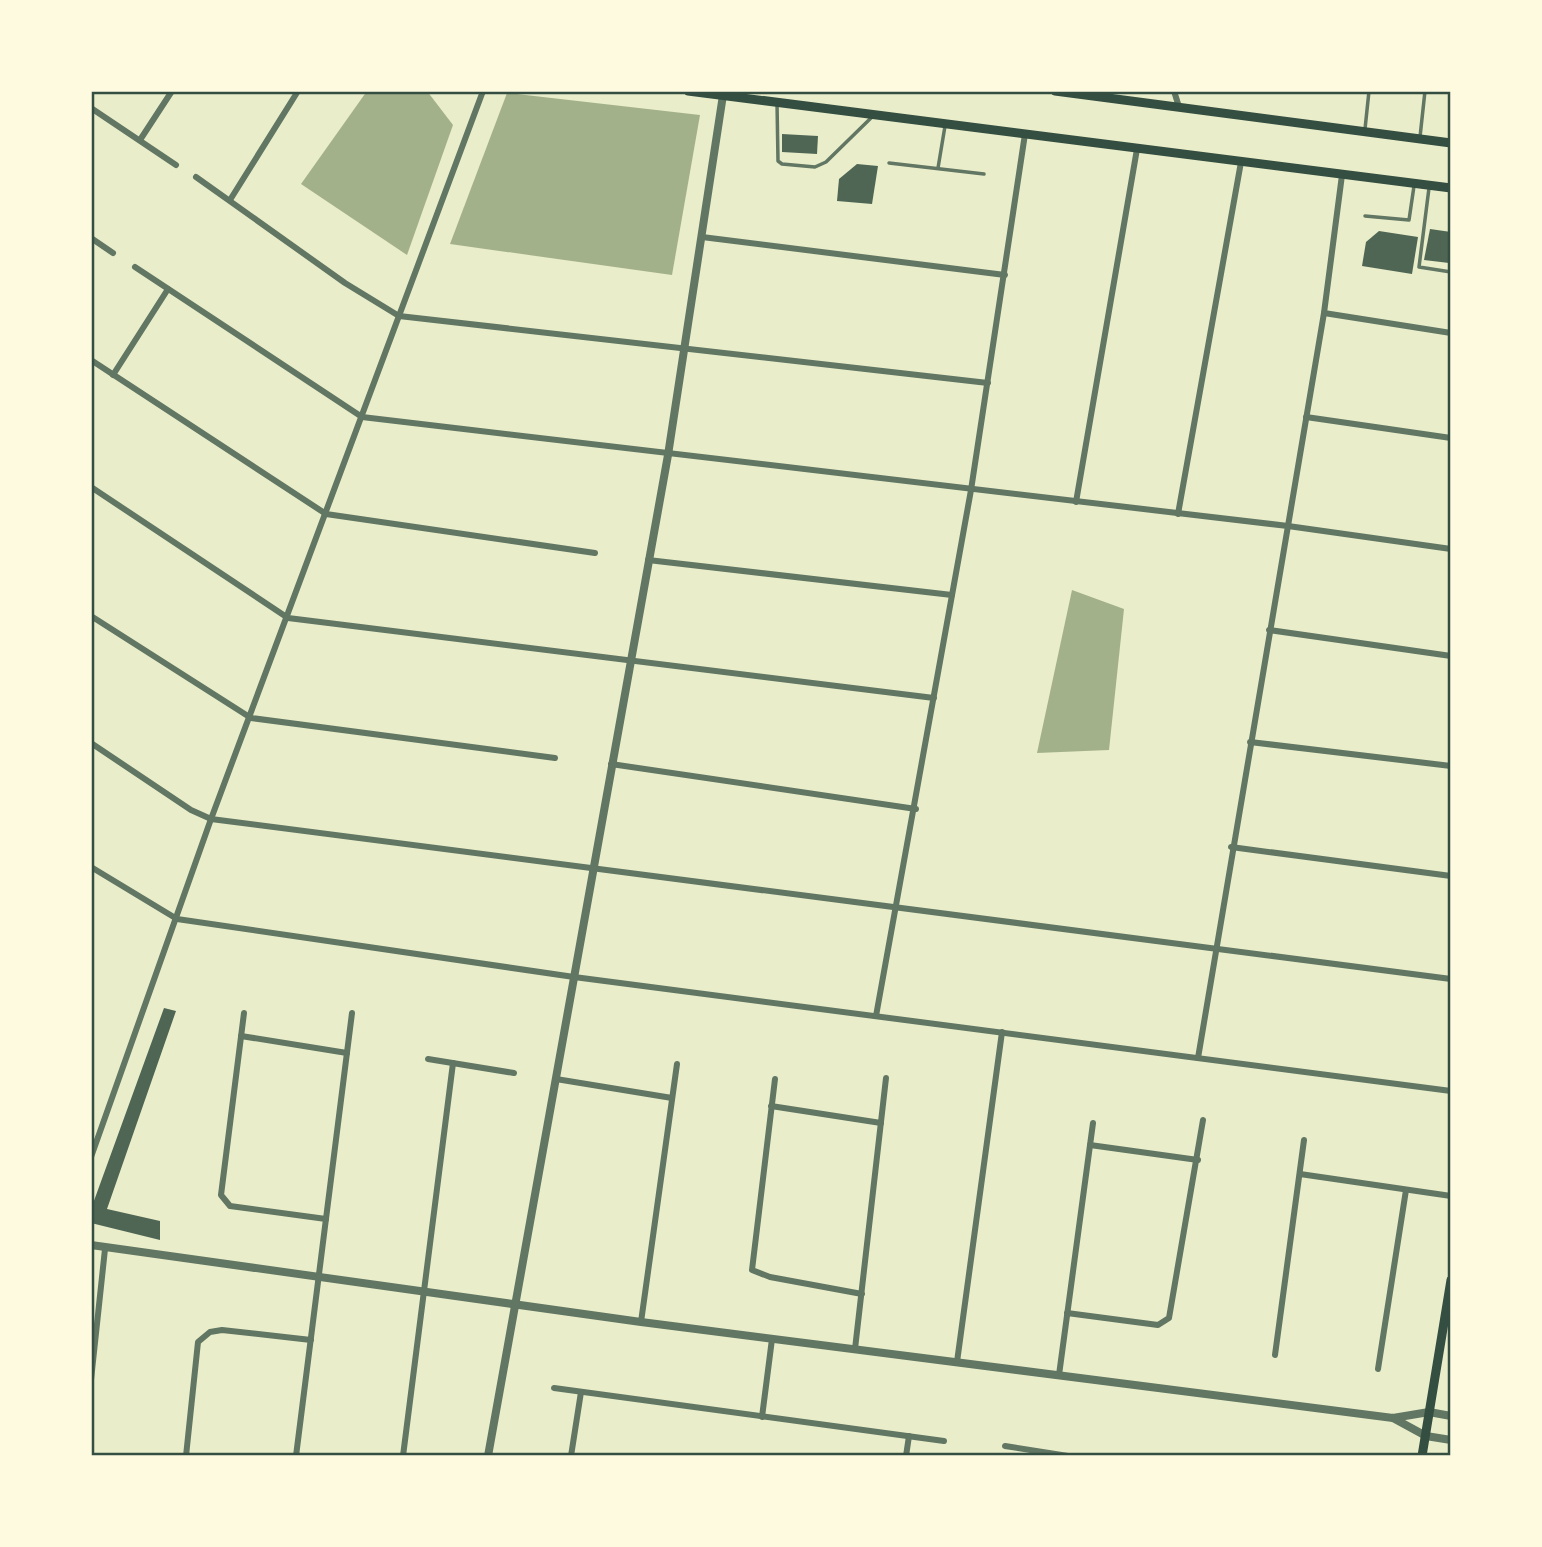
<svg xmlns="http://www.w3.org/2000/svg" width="1542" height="1547" font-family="'Zilla Slab',serif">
<rect width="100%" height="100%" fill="#e9edc9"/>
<g fill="#a3b18a">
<path d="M367 91H427L453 125 407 255 301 184Z"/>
<path d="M507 93 700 115 672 275 450 244Z"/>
<path d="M1072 590 1124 609 1109 750 1037 753Z"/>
</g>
<g fill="#4f6655">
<path d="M782 134 818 136 817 154 782 152Z"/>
<path d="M857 164 878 166 872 204 837 201 839 179Z"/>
<path d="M1430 229 1451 232 1449 263 1424 260Z"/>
<path d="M1379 231 1418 237 1412 274 1362 266 1366 242Z"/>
<path d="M164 1008 176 1011 107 1209 160 1221V1240L91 1223V1209Z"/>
</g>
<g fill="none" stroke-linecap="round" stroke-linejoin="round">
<g stroke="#617663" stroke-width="3.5">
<path d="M777 103 778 161 782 164 815 167 826 162 873 116"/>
<path d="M1365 129 1369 91"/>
<path d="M1420 137 1425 91"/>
<path d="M889 163 984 174"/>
<path d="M938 168 945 126"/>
<path d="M1429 188 1419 267 1451 272"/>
<path d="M1365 216 1409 220 1414 186"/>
</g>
<g stroke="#617663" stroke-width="6">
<path d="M1174 91 1179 107"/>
<path d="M91 108 176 165"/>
<path d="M140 140 172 91"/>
<path d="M196 177 345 283 399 316 988 383"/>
<path d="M230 200 298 91"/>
<path d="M702 237 1005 275"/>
<path d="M91 238 113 253"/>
<path d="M135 267 362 417 1288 526 1451 549"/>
<path d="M1324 313 1451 333"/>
<path d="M91 360 326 514 595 553"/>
<path d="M113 375 168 289"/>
<path d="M1306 417 1451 438"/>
<path d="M91 487 288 618 934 698"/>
<path d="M1076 502 1137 149"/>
<path d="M1178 514 1241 162"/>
<path d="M648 560 952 595"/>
<path d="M91 616 251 718 555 758"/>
<path d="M1269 630 1451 656"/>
<path d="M1250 742 1451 766"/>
<path d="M91 743 191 810 211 819 1451 979"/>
<path d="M611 764 916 809"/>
<path d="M1231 847 1451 876"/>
<path d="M91 867 177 919 574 977 1451 1091"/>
<path d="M244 1013 221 1195 230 1206 326 1219"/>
<path d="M876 1016 971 490 1025 134"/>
<path d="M241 1036 347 1053"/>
<path d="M1198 1058 1324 313 1342 175"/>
<path d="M428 1059 514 1073"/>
<path d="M556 1079 672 1098"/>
<path d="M775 1079 752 1270 770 1277 862 1294"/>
<path d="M771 1106 881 1123"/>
<path d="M1090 1145 1198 1160"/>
<path d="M91 1157 211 819 483 91"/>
<path d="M1300 1174 1451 1196"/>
<path d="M1067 1313 1158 1325 1169 1318 1203 1120"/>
<path d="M641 1322 677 1064"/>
<path d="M855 1349 886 1078"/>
<path d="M1275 1355 1304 1140"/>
<path d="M957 1362 1002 1032"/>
<path d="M1378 1369 1406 1190"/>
<path d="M1059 1375 1093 1123"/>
<path d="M91 1380 105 1249"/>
<path d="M554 1388 944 1441"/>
<path d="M762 1417 772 1339"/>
<path d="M1005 1446 1068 1456"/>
<path d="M186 1456 198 1342 210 1332 222 1330 311 1340"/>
<path d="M296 1456 352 1013"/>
<path d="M403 1456 453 1063"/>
<path d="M571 1456 581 1392"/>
<path d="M906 1456 909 1436"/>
</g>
<g stroke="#617663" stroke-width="8">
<path d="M91 1245 641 1322 1393 1418 1429 1412 1451 1416"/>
<path d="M1393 1418 1426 1436 1451 1440"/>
<path d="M488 1456 668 455 723 95"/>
</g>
<g stroke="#344e41" stroke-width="9">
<path d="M688 91 1451 188"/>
<path d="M1055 91 1451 143"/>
<path d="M1422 1456 1451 1280"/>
</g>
</g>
<rect width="1542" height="1547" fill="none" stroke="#fefae0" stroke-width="186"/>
<rect x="93" y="93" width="1356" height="1361" fill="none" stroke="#344e41" stroke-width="2.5"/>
</svg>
